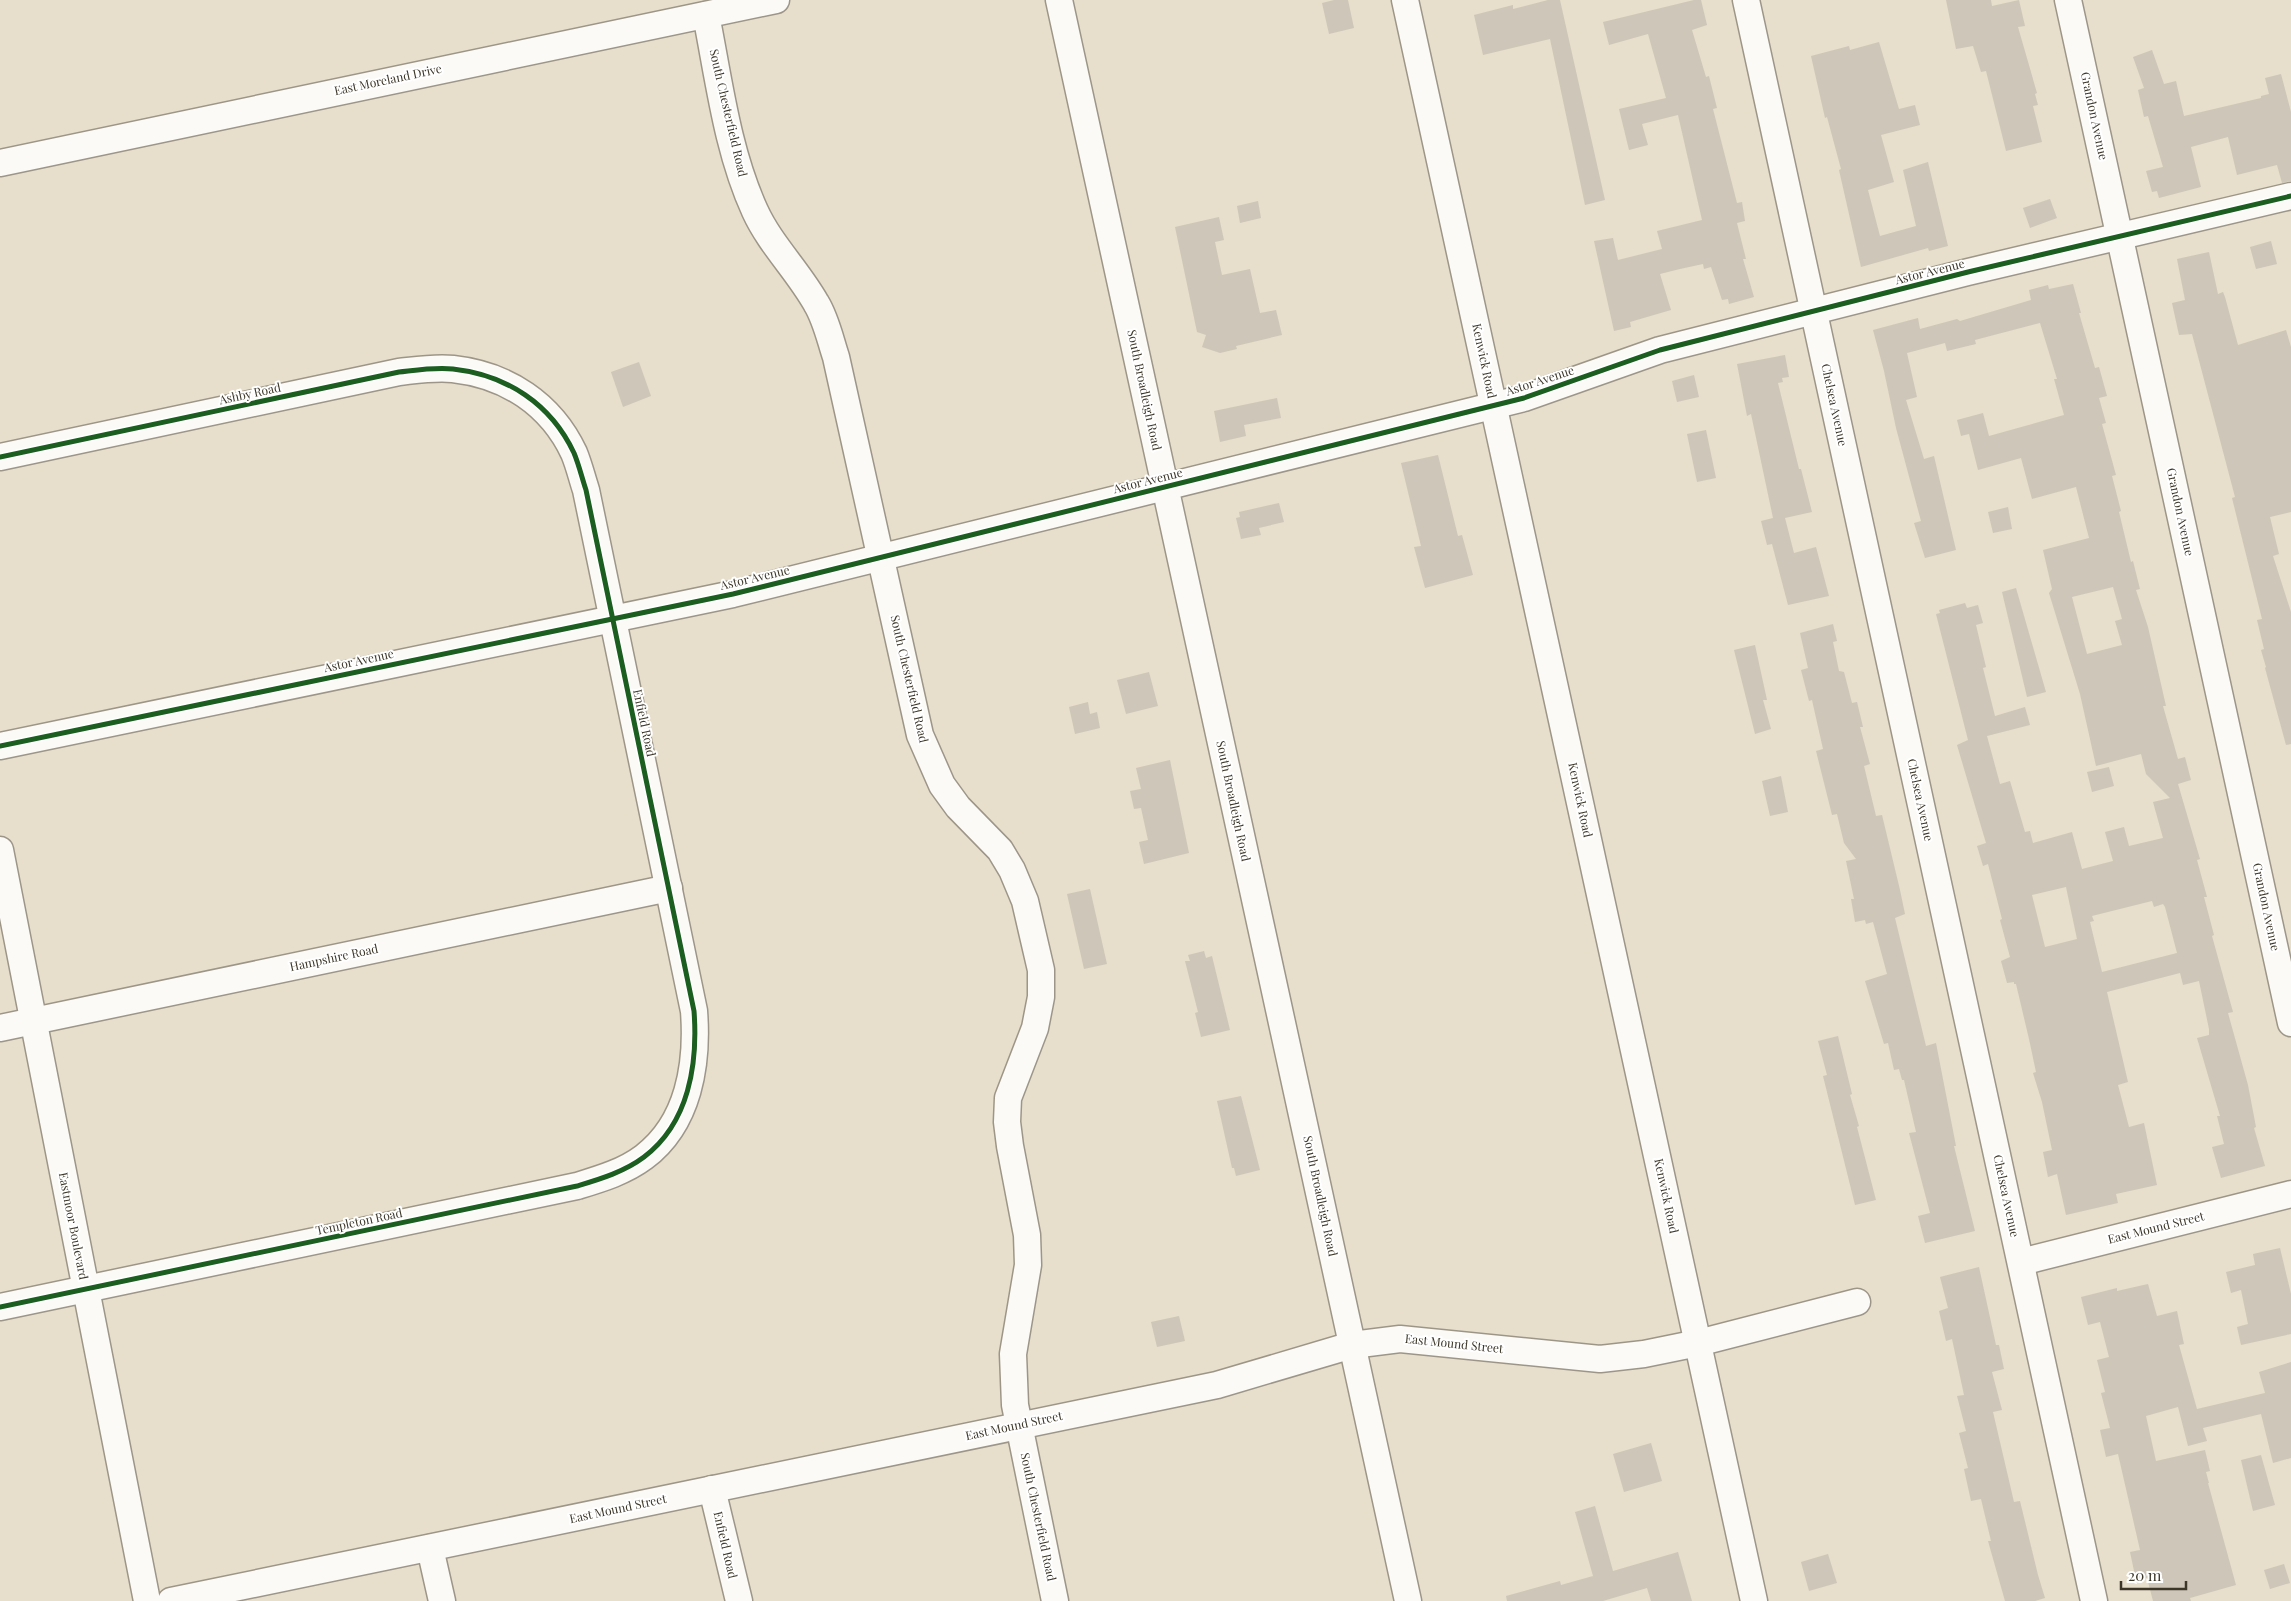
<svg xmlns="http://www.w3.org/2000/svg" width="2291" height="1601" font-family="'Playfair Display',serif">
<rect width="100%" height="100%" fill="#e7decb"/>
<g fill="#cec6b8" fill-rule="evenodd">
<path d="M1334 0H1348L1354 28 1329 34 1322 3Z"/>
<path d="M1548 0H1560L1605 200 1585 205 1550 39 1483 55 1474 15 1513 5V9Z"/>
<path d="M1694 0H1701L1707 25 1692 30 1706 77 1709 76 1717 108 1713 109 1737 203 1742 202 1745 221 1737 223 1746 259H1743L1754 297 1729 304 1728 299 1722 300 1711 267 1704 269 1703 264 1680 269 1660 274 1671 310 1630 322 1631 327 1614 331 1594 241 1613 238 1618 260 1662 249 1657 231 1702 220 1678 115 1642 124 1648 145 1629 150 1619 109 1666 98 1648 34 1609 45 1603 22Z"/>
<path d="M1946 0H1991L1992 6 2019 0 2025 26 2018 27 2037 93 2035 94 2038 105 2033 106 2042 142 2006 151 1986 71 1981 72 1973 46 1956 49Z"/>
<path d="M1879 42 1899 109 1915 105 1920 125 1881 135 1894 182 1868 190 1880 236 1916 226 1903 170 1928 162 1948 246 1929 251 1928 248 1861 267 1839 170 1841 169 1827 117 1825 118 1811 56 1849 46 1850 50Z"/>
<path d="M2152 50 2164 84 2176 81 2184 116 2261 98V96L2269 94 2265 78 2281 74 2291 112V181L2282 183 2277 165 2237 175 2228 137 2191 147 2201 187 2159 198 2157 191 2152 192 2146 171 2163 167 2148 116 2144 117 2138 90 2144 88 2133 57Z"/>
<path d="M2050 199 2057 218 2030 228 2023 208Z"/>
<path d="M1258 201 1261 218 1240 223 1237 206Z"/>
<path d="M1219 217 1224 240 1215 242 1222 275 1250 269 1260 313 1276 310 1282 335 1236 346 1237 349 1220 353 1202 347 1206 335 1197 332 1175 227Z"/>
<path d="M2271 241 2277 264 2256 269 2250 247Z"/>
<path d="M2209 252 2218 294 2223 292 2225 297 2238 345 2286 330 2291 347V512L2270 517 2279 554 2273 556 2291 612V744L2286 745 2265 668 2266 667 2261 650 2264 649 2257 620 2262 619 2232 498 2235 497 2192 334 2179 335 2172 303 2185 300 2177 259Z"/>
<path d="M2073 284 2081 313H2079L2095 368 2099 367 2107 396 2099 398 2106 423 2102 424 2116 475 2112 476 2121 511 2119 512 2131 562 2133 561 2140 589 2136 590 2148 627 2166 706H2163L2178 759 2185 757 2191 780 2178 784 2200 859 2197 860 2207 897H2204L2214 935 2212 936 2233 1012 2228 1013 2248 1085 2256 1127 2254 1128 2265 1166 2221 1178 2212 1147 2224 1144 2217 1116H2220L2197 1038 2209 1035V1029L2199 981 2183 985 2180 973 2107 992 2128 1082 2118 1085 2129 1127 2144 1123 2157 1185 2116 1194 2118 1203 2066 1215 2057 1174 2048 1177 2043 1152 2052 1150 2042 1102 2033 1073 2036 1072 2029 1039 2016 984H2014V982L2007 983 2001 961 2010 957 2000 920 2002 919 1988 864 1983 866 1977 846 1986 843 1957 745 1968 740 1936 614 1940 613 1939 610 1965 603 1967 608 1978 605 1983 623 1976 625 1986 667 1983 668 1995 716 2025 707 2030 725 1987 736 2000 784 2010 781 2025 832 2030 831 2033 843 2072 832 2082 869 2113 861 2105 832 2124 827 2129 846 2163 838 2153 802 2170 798 2146 774 2141 754 2096 766 2080 694 2049 593 2052 589 2043 550 2089 538 2076 487 2032 499 2021 458 1978 470 1969 434 1961 436 1957 420 1983 413 1989 436 2064 415 2054 379H2057L2040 323 1975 340 1976 344 1947 351 1945 343 1907 353 1917 397 1906 400 1924 459 1934 456 1956 550 1925 558 1914 523 1921 521 1896 428 1884 371 1873 330 1918 318 1920 329 1957 319 1960 321 2031 300 2029 290 2048 285 2049 289ZM2113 587 2122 619 2115 621 2122 645 2087 654 2072 597ZM2066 887 2077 939 2045 947 2032 895ZM2152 901 2154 907 2163 904 2165 907 2177 953 2102 972 2090 922 2094 921 2092 916Z"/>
<path d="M1785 355 1789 377 1782 378 1783 382 1778 383 1799 469H1801L1812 512 1785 518 1794 553 1816 547 1829 596 1788 605 1772 544 1767 545 1761 521 1773 518 1751 414 1747 416 1737 364Z"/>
<path d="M639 362 651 396 623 407 611 372Z"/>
<path d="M1694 375 1699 397 1677 402 1672 381Z"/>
<path d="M1277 398 1281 418 1244 425 1246 436 1220 442 1214 411Z"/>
<path d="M1706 430 1716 478 1697 482 1687 434Z"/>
<path d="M1438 455 1458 536 1462 535 1473 575 1425 588 1414 547 1421 546 1401 463Z"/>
<path d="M1279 503 1284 522 1259 528 1261 535 1241 539 1236 518 1240 517 1239 512Z"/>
<path d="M2008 507 2012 529 1993 533 1988 512Z"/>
<path d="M2016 588 2046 692 2027 697 2002 592Z"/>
<path d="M1833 624 1837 641 1833 642 1839 671 1844 672 1852 703 1857 702 1863 727H1860L1870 764 1864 766 1876 816 1882 815 1900 890 1905 914 1895 918 1926 1046 1936 1043 1956 1146H1954L1975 1231 1925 1243 1918 1216 1930 1213 1909 1133 1916 1132 1904 1080H1902L1899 1069 1894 1070 1888 1043 1884 1044 1865 981 1887 974 1873 922 1866 924 1865 920 1855 922 1851 899H1854L1846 861 1856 859 1844 843 1837 814 1832 815 1816 751 1823 749 1812 700 1809 701 1801 670 1808 668 1800 633Z"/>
<path d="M1755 645 1767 700H1763L1771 729 1755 734 1734 650Z"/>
<path d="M1149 672 1158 706 1126 714 1117 680Z"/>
<path d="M1088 702 1090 714 1097 712 1100 728 1075 734 1069 707Z"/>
<path d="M1170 760 1189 853 1144 864 1139 842 1148 840 1141 808 1134 809 1130 791 1141 789 1136 768Z"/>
<path d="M2109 767 2114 786 2092 792 2087 772Z"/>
<path d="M1781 776 1788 812 1770 816 1762 781Z"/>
<path d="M1090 889 1107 964 1084 969 1067 894Z"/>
<path d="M1204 951 1206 958 1212 956 1230 1030 1201 1037 1195 1013 1198 1012 1185 961H1190L1188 955Z"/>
<path d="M1838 1036 1852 1094 1850 1095 1859 1126 1857 1127 1876 1200 1855 1205 1823 1076 1827 1075 1818 1041Z"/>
<path d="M1241 1096 1260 1170 1236 1176 1234 1168H1232L1217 1101Z"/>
<path d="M2280 1248 2291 1294V1334L2241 1345 2237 1327 2248 1324 2241 1290 2231 1293 2226 1272 2255 1265 2253 1254Z"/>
<path d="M1979 1267 1996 1345H1999L2004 1369 1992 1372 2002 1410 1993 1412 2014 1502 2020 1501 2038 1575 2045 1598 2035 1601H2005L1988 1541H1991L1981 1499 1971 1501 1964 1469 1968 1468 1959 1433 1966 1431 1957 1396 1964 1395 1952 1339 1946 1341 1939 1311 1948 1308 1940 1277Z"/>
<path d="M2148 1284 2157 1316 2177 1311 2184 1344 2179 1345 2197 1409 2265 1393 2259 1372 2291 1362V1458L2273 1463 2261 1414 2203 1428 2207 1441 2188 1446 2178 1407 2146 1416 2156 1461 2205 1450 2210 1471 2206 1472 2209 1483H2208L2236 1585 2190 1598 2191 1601H2153L2147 1578 2136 1580 2130 1552 2140 1550 2118 1454 2106 1457 2100 1430 2110 1428 2101 1393 2105 1392 2097 1360 2109 1357 2100 1322 2088 1325 2081 1297 2117 1288V1291Z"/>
<path d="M1179 1316 1185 1341 1157 1347 1151 1322Z"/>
<path d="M1651 1443 1662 1481 1624 1492 1613 1454Z"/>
<path d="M2261 1455 2275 1505 2253 1511 2241 1460Z"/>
<path d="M1595 1506 1613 1571 1678 1552 1692 1601H1651L1647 1588 1603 1601H1507L1506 1596 1560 1581 1561 1585 1593 1576 1575 1512Z"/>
<path d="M1828 1554 1837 1583 1809 1591 1801 1562Z"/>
<path d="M2284 1564 2290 1583 2270 1589 2264 1570Z"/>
</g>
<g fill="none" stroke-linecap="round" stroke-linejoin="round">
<g stroke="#9d9688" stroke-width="29">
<g id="minor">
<path d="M1059 0 1408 1601"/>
<path d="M1405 0 1754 1601"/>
<path d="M1746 0 2094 1601"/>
<path d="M2068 0 2291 1023"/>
<path d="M706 15C719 80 727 150 755 211 770 244 798 271 816 303 826 319 830 339 836 357L920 735 942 785 958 807 1000 850 1012 870 1025 901 1041 970V997L1035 1028 1008 1098 1007 1122 1010 1146 1027 1235 1028 1265 1013 1354 1015 1405 1055 1601"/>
<path d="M0 163 776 0"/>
<path d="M0 457 399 372C417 370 435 367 453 369 507 375 551 404 574 453 579 465 582 478 586 490L694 1011C698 1064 689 1123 644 1157 624 1172 600 1179 577 1186L0 1307"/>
<path d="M0 746 733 594 1524 398 1660 350 1968 272 2291 196"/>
<path d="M0 850 147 1601"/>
<path d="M0 1028 669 888"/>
<path d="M2021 1262 2291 1194"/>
<path d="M712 1489 739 1601"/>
<path d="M430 1548 442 1601"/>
<path d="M171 1601 1217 1385 1352 1345 1400 1339 1600 1359 1644 1354 1698 1343 1857 1302"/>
</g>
</g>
<use href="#minor" stroke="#fbfaf7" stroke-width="26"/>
<g stroke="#fff" stroke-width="8">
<g id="cycleway">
<path d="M0 457 399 372C417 370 435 367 453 369 507 375 551 404 574 453 579 465 582 478 586 490L694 1011C698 1064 689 1123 644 1157 624 1172 600 1179 577 1186L0 1307"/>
<path d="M0 746 733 594 1524 398 1660 350 1968 272 2291 196"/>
</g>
</g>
<use href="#cycleway" stroke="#1b5e20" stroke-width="5"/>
</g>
<g text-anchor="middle" stroke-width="4" stroke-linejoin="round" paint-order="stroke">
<g font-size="12" fill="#3c3628" stroke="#fff">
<text transform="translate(388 80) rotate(-12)" y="4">East Moreland Drive</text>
<text transform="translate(728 113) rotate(77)" y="4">South Chesterfield Road</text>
<text transform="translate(2094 116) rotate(78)" y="4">Grandon Avenue</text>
<text transform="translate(1930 272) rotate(-14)" y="4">Astor Avenue</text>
<text transform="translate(1484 361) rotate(78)" y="4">Kenwick Road</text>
<text transform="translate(1540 381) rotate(-18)" y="4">Astor Avenue</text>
<text transform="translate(1144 390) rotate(78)" y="4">South Broadleigh Road</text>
<text transform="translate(250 394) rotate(-12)" y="4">Ashby Road</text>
<text transform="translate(1834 405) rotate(78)" y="4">Chelsea Avenue</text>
<text transform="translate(1148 481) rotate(-14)" y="4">Astor Avenue</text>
<text transform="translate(2180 512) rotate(78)" y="4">Grandon Avenue</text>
<text transform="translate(755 578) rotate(-13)" y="4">Astor Avenue</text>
<text transform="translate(359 661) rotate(-12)" y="4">Astor Avenue</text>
<text transform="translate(909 679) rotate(77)" y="4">South Chesterfield Road</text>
<text transform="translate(644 723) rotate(78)" y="4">Enfield Road</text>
<text transform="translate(1580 800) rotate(78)" y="4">Kenwick Road</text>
<text transform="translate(1920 800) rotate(78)" y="4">Chelsea Avenue</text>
<text transform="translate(1233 801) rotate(78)" y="4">South Broadleigh Road</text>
<text transform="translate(2266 907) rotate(78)" y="4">Grandon Avenue</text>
<text transform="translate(334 958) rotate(-12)" y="4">Hampshire Road</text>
<text transform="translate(1320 1196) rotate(78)" y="4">South Broadleigh Road</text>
<text transform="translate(1666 1196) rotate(78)" y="4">Kenwick Road</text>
<text transform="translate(2006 1196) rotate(78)" y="4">Chelsea Avenue</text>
<text transform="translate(359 1222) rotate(-12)" y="4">Templeton Road</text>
<text transform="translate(73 1226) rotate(79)" y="4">Eastmoor Boulevard</text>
<text transform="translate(2156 1228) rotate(-14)" y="4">East Mound Street</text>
<text transform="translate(1454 1344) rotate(6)" y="4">East Mound Street</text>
<text transform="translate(1014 1426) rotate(-12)" y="4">East Mound Street</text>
<text transform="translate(618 1509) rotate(-12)" y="4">East Mound Street</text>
<text transform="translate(1038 1517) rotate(78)" y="4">South Chesterfield Road</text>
<text transform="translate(725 1545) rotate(77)" y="4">Enfield Road</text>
</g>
</g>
<path d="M2121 1581v8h65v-8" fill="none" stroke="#3c3628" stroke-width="2.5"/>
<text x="2128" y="1581" font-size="15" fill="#3c3628" stroke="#ffffff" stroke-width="4" paint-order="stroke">20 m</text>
</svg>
